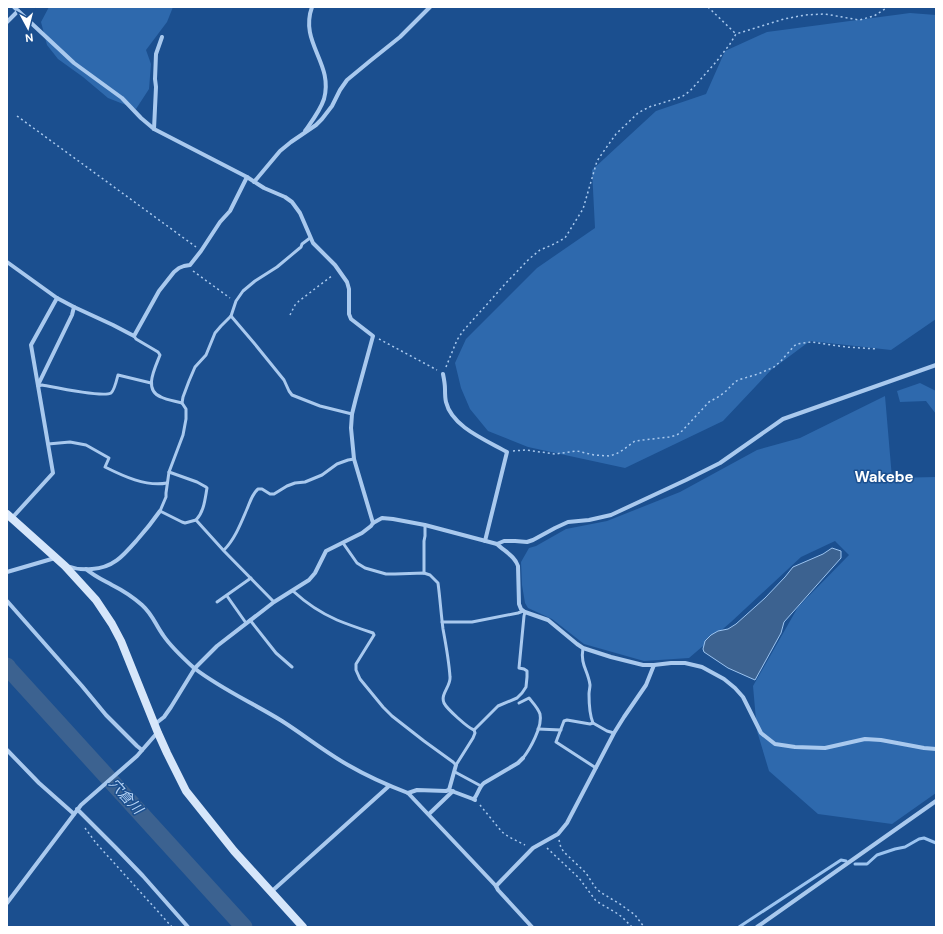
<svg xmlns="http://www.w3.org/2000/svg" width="943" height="934" font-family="'DM Sans','Noto Sans JP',sans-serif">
<rect width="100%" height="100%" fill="#1b4f8f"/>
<g fill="#2e69ad">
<path d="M49 7H173L167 22 146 50 151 64 149 89 136 109 108 98 83 77 58 59 47 45 41 22Z"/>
<path d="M910 13 936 15V319L891 350 810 341 771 370 723 421 625 468 528 447 488 431 470 409 461 388 455 363 466 339 537 268 595 228 592 170 656 111 706 94 725 51 767 32Z"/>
<path d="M920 383 936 391V414L926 401 900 402 897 391Z"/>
<path d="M885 396 892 478 936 477V793L892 824 818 814 769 771 757 731 753 686 798 607 849 555 835 541 801 557 731 622 689 658 644 661 584 644 552 619 528 608 525 603 522 585 521 562 529 548 536 546 566 529 607 521 680 492 757 450 800 438Z"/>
</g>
<path fill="#3c6290" stroke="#9cc4f0" d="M832 548 841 551V558L784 622 781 633 755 680 728 668 704 652 703 649 705 641 711 635 718 631 728 629 736 624 765 598 785 577 793 567 823 554Z"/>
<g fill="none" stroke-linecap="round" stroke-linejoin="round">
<g stroke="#9cc4f0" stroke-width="3">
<path d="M855 864H867L877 855 895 849 905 847 919 839 924 838 936 843"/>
<path d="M739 927 841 860 846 861"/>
</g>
<path stroke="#3c6290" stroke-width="17" d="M7 666 9 669 244 927"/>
<g stroke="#a9c9ee" stroke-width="1.5" stroke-dasharray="2 3" stroke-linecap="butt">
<path d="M708 7 736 34"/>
<path d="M17 116 196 247"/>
<path d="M193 271 230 298"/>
<path d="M290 315 295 305 299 301 333 275"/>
<path d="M379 339 437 370"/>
<path d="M446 367 457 340 463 331 506 283 529 259 540 250 552 245 565 238 583 209 597 161 606 148 616 134 638 113 649 107 678 98 683 96 690 91 716 62 730 44 736 34 784 19 805 15 825 14 859 20 874 16 888 7"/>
<path d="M513 451 526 450 555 454 577 451 594 455 609 456 616 454 623 450 635 441 669 437 677 435 682 431 709 402 718 397 725 392 735 382 738 380 758 374 774 367 781 361 794 346 797 344 811 342 846 347 877 349"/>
<path d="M480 805 502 832 509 837 525 845"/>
<path d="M85 828 96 843 172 927"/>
<path d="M559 840 561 848 565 853 586 873 595 887 600 892 620 904 635 915 644 927"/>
<path d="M547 848 579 878 596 901 615 912 622 917 632 927"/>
</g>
<g stroke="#a9c9ee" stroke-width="3">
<path d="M231 316 254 343 284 380 289 391 292 395 320 406 352 414"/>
<path d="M134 336 136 339 158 352 160 355C155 368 143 390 161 397 167 400 175 401 182 403"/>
<path d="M38 386 42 385C53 387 103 398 111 393 114 391 117 379 118 375L151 383"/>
<path d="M48 444 70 442 86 445 109 458 105 467C123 476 146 487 167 483"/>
<path d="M169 472 197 482 206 487 207 488C205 499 204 512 196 520"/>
<path d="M224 550C235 539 241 523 247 509 250 502 252 494 258 489H262L270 494H274L287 486 295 483 305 482 322 475 337 464 348 460 354 459"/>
<path d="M424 573V541L425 536V525"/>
<path d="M293 591C306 603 321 613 337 620 349 625 361 629 373 633L374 635 356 664V670L360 679 383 707 392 716 424 741 453 762 456 765 473 738 475 733 474 730C468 728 447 709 444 703 440 694 451 686 450 677 449 661 446 645 443 629 441 613 440 598 438 583L430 575 424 573 395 574H386L365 568 357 563 343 543"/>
<path d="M227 596 246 623"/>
<path d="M217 602 251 578"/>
<path d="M274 602 224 551 196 520 185 523 182 522 160 511 166 497V493L169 472 183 435 186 419V409L182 403 183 397 189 381 195 367 206 355 215 333 221 326 231 316 236 301 243 291 255 281 277 267 301 247 302 244 310 238"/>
<path d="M250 620 276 653 292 667"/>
<path d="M442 622H472L518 613 523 611"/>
<path d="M583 648C580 665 588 670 590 685 590 688 589 691 589 694 589 702 590 716 593 723"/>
<path d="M519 703 529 698C533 703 538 708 540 714 543 726 530 749 523 758"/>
<path d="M538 729 561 730"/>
<path d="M474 730 498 706 517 698 522 693 526 687 527 677V671L524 669 519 668 524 616 525 612"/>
<path d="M596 768 556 742 564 721 567 720 590 724 593 723 607 731 614 733"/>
<path d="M455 772 481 786"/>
</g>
<g stroke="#a9c9ee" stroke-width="4">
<path d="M14 7 74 63 122 98 141 118 154 129 247 177 264 188 285 197 292 202 300 213 313 243 335 265 347 282 349 289V314L351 319 373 336 356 398 352 414 351 428 354 459 373 523"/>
<path d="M7 22 18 11"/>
<path d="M154 129 156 87 155 79 156 54 162 37"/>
<path d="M305 131C312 121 320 111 324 99 334 63 299 43 312 7"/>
<path d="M254 182 280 151 291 142 316 125 322 119 332 106 340 90 347 80 370 61 400 37 430 7"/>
<path d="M7 262 57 298 74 307 113 325 134 336 159 291 174 272 179 268 184 266 190 265 201 251 220 222 230 211 247 177"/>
<path d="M443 374C444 379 445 384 445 389 445 393 445 398 446 402 452 427 486 440 507 452L485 541"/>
<path d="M38 385 72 315 74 307"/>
<path d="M12 518 53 473 31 345 57 298"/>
<path d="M497 544C504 551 515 556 518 566L519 604 521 609 525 612 548 620 577 644 583 648 611 657 643 665H654L671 663H685L702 667 724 679 735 688 743 697 761 733 775 744 795 747 825 748 865 739 881 740 924 748 936 749"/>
<path d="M67 566C75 569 83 570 92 569 113 568 123 556 137 540 145 531 153 521 160 511"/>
<path d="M86 569C94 576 103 580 112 585 122 590 134 598 142 605 153 615 155 624 163 635 171 647 183 658 194 668 221 689 253 703 282 721 304 735 325 752 348 765 367 776 387 785 408 793L496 886 498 890 532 927"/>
<path d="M7 572 55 558"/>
<path d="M7 601 82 686 106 715 137 746 142 750"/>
<path d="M155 724 164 717 171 707 195 668 217 646 274 602 309 580 315 573 326 551 362 533 371 526 373 523 382 518 393 519 425 525 497 544 504 541H515L527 542 533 540 555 528 568 522 589 520 611 515 686 480 720 463 783 419 936 365"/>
<path d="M7 750 39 783 74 814"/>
<path d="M449 790 456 765"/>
<path d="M408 793 417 790 446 791 449 790 473 799 475 800"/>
<path d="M474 799C478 794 479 787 484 783L518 763 523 758"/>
<path d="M77 809 116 848 143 876 188 927"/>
<path d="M429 814 453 791"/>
<path d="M496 886 533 848 558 834 567 823 614 733 624 717 646 685 654 665"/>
<path d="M271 892 389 786"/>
<path d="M7 903 81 805 137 756 157 733"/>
<path d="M757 927 936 801"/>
</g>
<path stroke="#d6e6fa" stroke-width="8" d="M7 514 65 566 96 600 112 624 121 641 158 733 167 753 186 791 234 851 303 927"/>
</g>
<g text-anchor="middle" stroke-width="3" stroke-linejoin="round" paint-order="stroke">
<g font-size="14" font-style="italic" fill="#b5d3f5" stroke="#1b4f8f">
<text transform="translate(126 796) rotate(48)" y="5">穴倉川</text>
</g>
<g font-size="15" font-weight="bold" fill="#fff" stroke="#1b4f8f">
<text x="884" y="482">Wakebe</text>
</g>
</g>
<rect width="943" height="934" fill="none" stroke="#ffffff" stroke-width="16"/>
<g transform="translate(28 28) rotate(173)" stroke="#1b4f8f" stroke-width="3" paint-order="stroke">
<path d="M0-3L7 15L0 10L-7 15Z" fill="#ffffff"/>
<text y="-6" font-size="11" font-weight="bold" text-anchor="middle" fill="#ffffff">N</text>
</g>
</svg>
